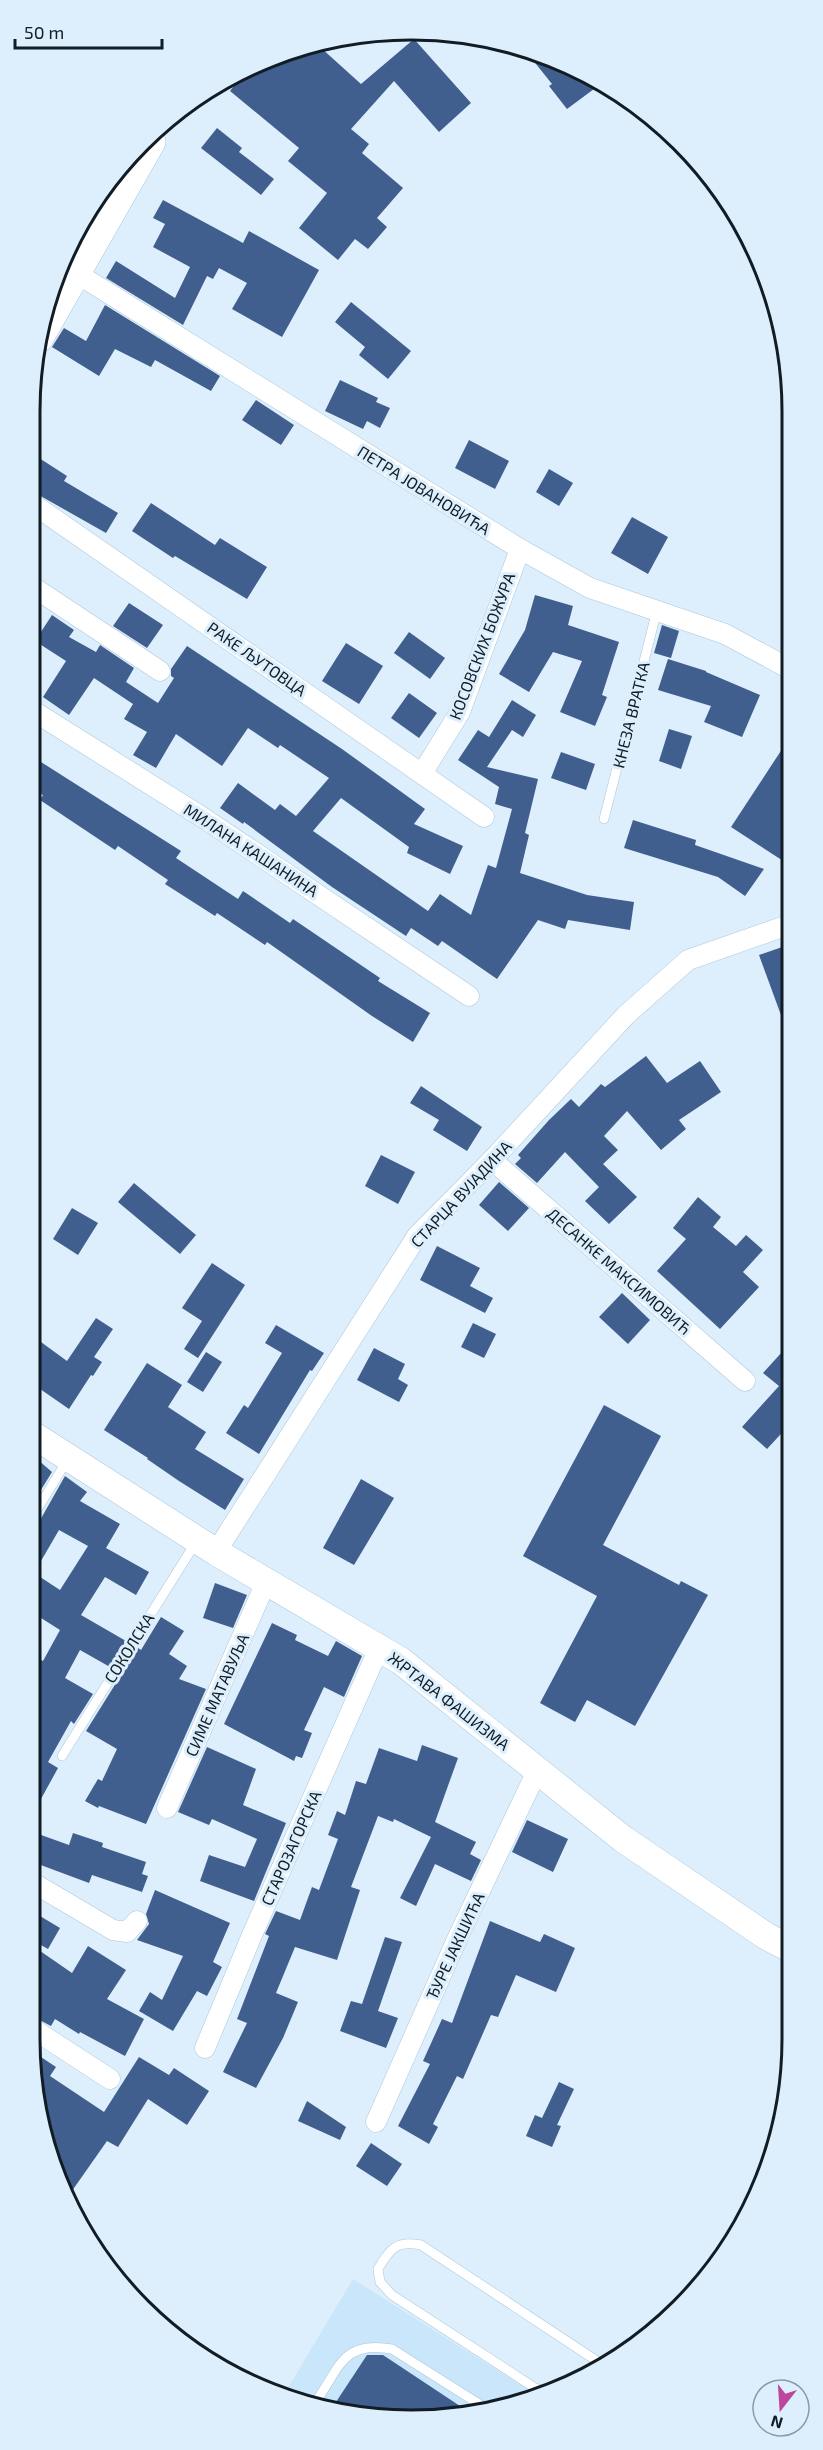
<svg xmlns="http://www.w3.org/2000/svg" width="823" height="2450" font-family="'Exo 2',sans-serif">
<rect width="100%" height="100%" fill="#ddeffc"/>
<path fill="#c9e6fa" d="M353 2279 536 2395 510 2407 362 2417 285 2393Z"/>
<g fill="#415f8e" fill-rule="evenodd">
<path d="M414 39 471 103 439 132 394 81 351 129 369 144 362 153 403 188 377 218 387 227 368 249 355 239 338 260 299 228 327 193 288 161 299 148 230 91 244 73 320 47 361 84Z"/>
<path d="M524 49 591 76 598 86 567 109 549 86 552 84Z"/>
<path d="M217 128 242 148 239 152 274 179 261 195 201 148Z"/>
<path d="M163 200 243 243 249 231 319 270 282 337 232 309 247 283 219 268 213 279 207 276 183 325 106 278 116 261 175 298 190 267 153 247 165 224 153 218Z"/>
<path d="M351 302 411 351 388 379 359 355 365 347 335 322Z"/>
<path d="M105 305 220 376 211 391 155 360 151 367 115 349 99 376 52 347 64 328 86 341Z"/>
<path d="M340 380 378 398 376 402 390 408 380 428 367 421 363 429 325 411Z"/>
<path d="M256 400 294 425 281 445 242 420Z"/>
<path d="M469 440 509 461 495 489 455 468Z"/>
<path d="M36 456 67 476 64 481 118 513 106 533 30 490V465Z"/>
<path d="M549 469 573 483 559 506 536 492Z"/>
<path d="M151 503 215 545 220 538 267 567 247 599 175 556 173 558 132 531Z"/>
<path d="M30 517 40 523 30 539Z"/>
<path d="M632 517 668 537 648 574 611 553Z"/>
<path d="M535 595 573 606 568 625 619 642 602 695 607 697 595 726 560 712 582 661 553 652 529 692 499 674 525 630Z"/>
<path d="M129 603 163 625 147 648 113 626Z"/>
<path d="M52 615 74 630 69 637 96 652 100 645 134 668 126 682 158 703 174 678 171 676V669L187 646 342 749 425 809 414 824 463 846 450 874 407 853 409 847 341 798 313 831 428 911 440 894 471 915 488 865 496 868 512 809 495 804 499 787 458 760 478 730 489 737 512 700 536 715 523 737 512 730 487 767 538 779 525 833 529 835 520 873 587 895 634 902 630 930 568 920 565 929 538 920 497 979 442 941 438 946 411 928 406 936 332 887 244 822 243 824 220 808 238 783 275 810 280 804 296 816 329 778 280 745 278 748 248 728 222 766 176 734 156 768 133 755 147 732 124 719 133 704 94 678 69 715 43 697 66 661 35 641Z"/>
<path d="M662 625 679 631 671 658 654 653Z"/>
<path d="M409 632 445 658 430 679 394 653Z"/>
<path d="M346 643 383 666 359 704 322 681Z"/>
<path d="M668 659 706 671V672L760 695 742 737 704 722 711 706 658 690Z"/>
<path d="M409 693 437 713 419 738 391 718Z"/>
<path d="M669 729 692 736 681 769 659 761Z"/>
<path d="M790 737 791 829V866L731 827Z"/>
<path d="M561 752 595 764 586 790 551 778Z"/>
<path d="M30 755 181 851 176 858 238 899 243 891 290 923 293 919 380 978 378 981 430 1013 413 1042 372 1016 267 942 265 945 217 913 215 916 165 884 168 880 118 846 115 850 40 800 43 795 30 788Z"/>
<path d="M633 820 696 840 695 845 764 869 745 896 718 877 624 848Z"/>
<path d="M791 944V1037H789L759 955Z"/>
<path d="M646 1056 667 1083 700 1061 721 1092 679 1120 686 1129 661 1150 627 1111 604 1136 618 1150 603 1164 637 1197 609 1224 585 1201 599 1187 565 1152 537 1183 515 1164 521 1158 518 1155 549 1120 571 1099 579 1107 601 1084 605 1087Z"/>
<path d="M421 1086 482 1127 467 1151 433 1130 439 1120 410 1103Z"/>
<path d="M381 1155 415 1172 398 1204 365 1186Z"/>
<path d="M499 1182 529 1208 508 1231 479 1205Z"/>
<path d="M134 1183 196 1235 180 1254 118 1202Z"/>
<path d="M698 1197 721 1217 713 1227 736 1246 746 1235 763 1250 743 1272 759 1287 720 1329 657 1271 686 1239 673 1228Z"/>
<path d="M72 1208 98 1223 78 1255 53 1239Z"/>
<path d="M437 1246 480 1268 470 1286 493 1298 485 1313 420 1280Z"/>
<path d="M212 1263 245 1285 198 1358 184 1349 202 1321 182 1308Z"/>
<path d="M622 1293 650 1320 628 1344 599 1317Z"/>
<path d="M96 1318 113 1329 94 1357 102 1362 93 1376 91 1375 69 1409 30 1382V1334L67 1361Z"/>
<path d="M473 1323 496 1334 484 1358 461 1347Z"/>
<path d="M276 1325 324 1353 312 1371 310 1370 259 1454 226 1433 244 1405 248 1408 282 1353 265 1343Z"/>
<path d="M792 1341V1422L767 1449 742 1427 779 1386 763 1373Z"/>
<path d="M374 1348 405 1364 398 1379 408 1385 399 1402 357 1380Z"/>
<path d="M206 1352 222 1362 203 1392 187 1382Z"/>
<path d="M147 1363 182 1385 168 1407 206 1432 195 1449 244 1479 225 1510 179 1481 147 1459 148 1458 104 1430Z"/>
<path d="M604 1405 661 1436 603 1545 679 1585 681 1581 708 1595 635 1726 587 1700 575 1722 540 1703 597 1596 523 1556Z"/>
<path d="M30 1453 52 1472 36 1498 30 1492Z"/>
<path d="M65 1476 87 1492 80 1501 120 1524 106 1548 149 1572 136 1595 105 1577 81 1615 126 1641 110 1667 80 1650 65 1678 93 1694 74 1724 71 1721 48 1762 58 1768 30 1819V1671L38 1658 43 1661 60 1630 30 1611V1538ZM59 1530 88 1546 60 1590 34 1573Z"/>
<path d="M361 1479 394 1498 354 1565 323 1548Z"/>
<path d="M215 1583 247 1595 233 1628 203 1618Z"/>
<path d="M161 1617 184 1631 169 1654 187 1666 179 1679 206 1689 146 1824 99 1806 98 1808 85 1801 98 1779 102 1781 117 1749 86 1731 138 1648 141 1650Z"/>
<path d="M272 1623 297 1635 295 1640 328 1656 336 1641 362 1656 344 1697 324 1687 304 1730 312 1733 302 1758 296 1756 294 1761 224 1724Z"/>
<path d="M422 1745 458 1758 435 1822 476 1842 470 1854 481 1860 471 1881 435 1864 416 1906 400 1898 431 1837 394 1819 393 1822 378 1816 351 1887 360 1890 337 1960 295 1947 276 1993 298 2002 283 2038 256 2088 223 2072 247 2023 237 2019 269 1936 265 1934 276 1911 300 1920 312 1887 319 1890 338 1839 328 1835 337 1811 345 1815 356 1781 366 1784 379 1748 417 1761Z"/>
<path d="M207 1747 256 1769 243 1805 286 1823 254 1901 200 1881 209 1855 245 1867 257 1839 212 1819 209 1825 178 1812Z"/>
<path d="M527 1820 568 1839 553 1872 512 1852Z"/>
<path d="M30 1831 69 1845 73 1833 103 1843 102 1847 146 1862 142 1874 148 1876 142 1892 92 1875 89 1883 30 1861Z"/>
<path d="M155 1890 230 1923 213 1962 222 1967 207 1996 197 1991 173 2031 139 2011 150 1992 162 2000 183 1956 137 1940 149 1924 146 1914Z"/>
<path d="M30 1910 60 1928 48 1949 30 1939Z"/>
<path d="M490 1921 540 1942 544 1934 575 1948 556 1992 516 1975 498 2017 491 2015 463 2079 457 2076 433 2124 438 2127 429 2144 398 2126 430 2064 423 2061 442 2019 452 2023Z"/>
<path d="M385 1937 402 1942 378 2011 398 2018 386 2048 340 2031 351 2001 362 2004Z"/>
<path d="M30 1944 72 1973 88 1946 126 1970 107 1999 144 2019 125 2056 80 2032 79 2034 55 2019 51 2026 30 2015Z"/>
<path d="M31 2042 39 2047 35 2053 56 2067 50 2076 104 2112 139 2057 169 2075 174 2068 209 2091 187 2125 148 2099 118 2147 107 2141 67 2198 59 2184Z"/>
<path d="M559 2082 574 2089 557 2125 561 2126 552 2147 526 2136 535 2115 542 2118Z"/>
<path d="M307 2101 346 2127 340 2140 298 2121Z"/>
<path d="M371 2143 402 2164 387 2186 356 2166Z"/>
<path d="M367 2355H383L466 2410 362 2417 332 2408Z"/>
</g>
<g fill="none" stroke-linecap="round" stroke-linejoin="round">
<g stroke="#abc7dc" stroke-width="10">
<g id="lane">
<path d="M604 819 657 610"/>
<path d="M30 1521 68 1459"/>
<path d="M62 1756 196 1542"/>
<path d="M546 2391 535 2388 392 2295 380 2282 378 2269C390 2249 396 2240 421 2245L603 2365"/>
<path d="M315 2403C340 2368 342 2340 392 2349L487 2409"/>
</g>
</g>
<g stroke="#abc7dc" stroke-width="21">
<g id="street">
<path d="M64 269 76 273 520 549 590 588 725 634 790 669"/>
<path d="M30 502 484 817"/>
<path d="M30 585 160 671"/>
<path d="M30 709 202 817 469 996"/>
<path d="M423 772 460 712 520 549"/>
<path d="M492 1160 745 1381"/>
<path d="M216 1552 417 1236 492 1160 626 1015 688 960 791 924"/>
<path d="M167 1808 266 1582"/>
<path d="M30 1881 113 1930 127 1932 137 1921"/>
<path d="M30 2027 110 2079"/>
<path d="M205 2048 252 1935 379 1648"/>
<path d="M376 2122 458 1937 537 1771"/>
</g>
</g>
<g stroke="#abc7dc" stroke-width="28">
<g id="secondary">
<path d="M40 338 152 142"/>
<path d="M30 1433 216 1552 401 1661 623 1839 766 1936 793 1950"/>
</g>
</g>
<use href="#lane" stroke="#fff" stroke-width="9"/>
<use href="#street" stroke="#fff" stroke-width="20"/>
<use href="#secondary" stroke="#fff" stroke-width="27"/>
</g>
<g text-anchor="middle" stroke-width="6" stroke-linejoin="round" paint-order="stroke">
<g font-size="16" fill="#111c24" stroke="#ddeffc">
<text transform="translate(424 490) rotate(32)" y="6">ПЕТРА ЈОВАНОВИЋА</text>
<text transform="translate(482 646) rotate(-69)" y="6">КОСОВСКИХ БОЖУРА</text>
<text transform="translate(257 659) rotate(35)" y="6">РАКЕ ЉУТОВЦА</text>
<text transform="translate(631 715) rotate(-76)" y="6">КНЕЗА ВРАТКА</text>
<text transform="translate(251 850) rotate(33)" y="6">МИЛАНА КАШАНИНА</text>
<text transform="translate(461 1194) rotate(-47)" y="6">СТАРЦА ВУЈАДИНА</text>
<text transform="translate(619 1271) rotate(41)" y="6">ДЕСАНКЕ МАКСИМОВИЋ</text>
<text transform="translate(129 1648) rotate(-58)" y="6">СОКОЛСКА</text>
<text transform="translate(217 1695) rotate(-66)" y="6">СИМЕ МАТАВУЉА</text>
<text transform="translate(449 1701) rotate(38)" y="6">ЖРТАВА ФАШИЗМА</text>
<text transform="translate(291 1848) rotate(-66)" y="6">СТАРОЗАГОРСКА</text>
<text transform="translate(455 1946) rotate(-65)" y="6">ЂУРЕ ЈАКШИЋА</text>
</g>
</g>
<path d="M0 0H823V2450H0ZM411 40H411A371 371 0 0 1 782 411V2039A371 371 0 0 1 411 2410H411A371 371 0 0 1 40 2039V411A371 371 0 0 1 411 40Z" fill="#ddeffc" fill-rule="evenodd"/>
<path fill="none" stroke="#111c24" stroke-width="3" d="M411 40H411A371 371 0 0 1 782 411V2039A371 371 0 0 1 411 2410H411A371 371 0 0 1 40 2039V411A371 371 0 0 1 411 40Z"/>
<g transform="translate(781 2408) rotate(197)"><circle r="28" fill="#ddeffc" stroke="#8b9ba6" stroke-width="1.5"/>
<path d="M0-4.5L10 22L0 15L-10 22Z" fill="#bd469c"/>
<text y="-9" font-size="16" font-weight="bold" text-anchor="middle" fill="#111c24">N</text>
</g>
<path d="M15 39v9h147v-9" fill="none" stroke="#111c24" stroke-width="3"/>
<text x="24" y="39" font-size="18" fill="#111c24" stroke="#ddeffc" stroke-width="4.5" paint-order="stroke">50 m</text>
</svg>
